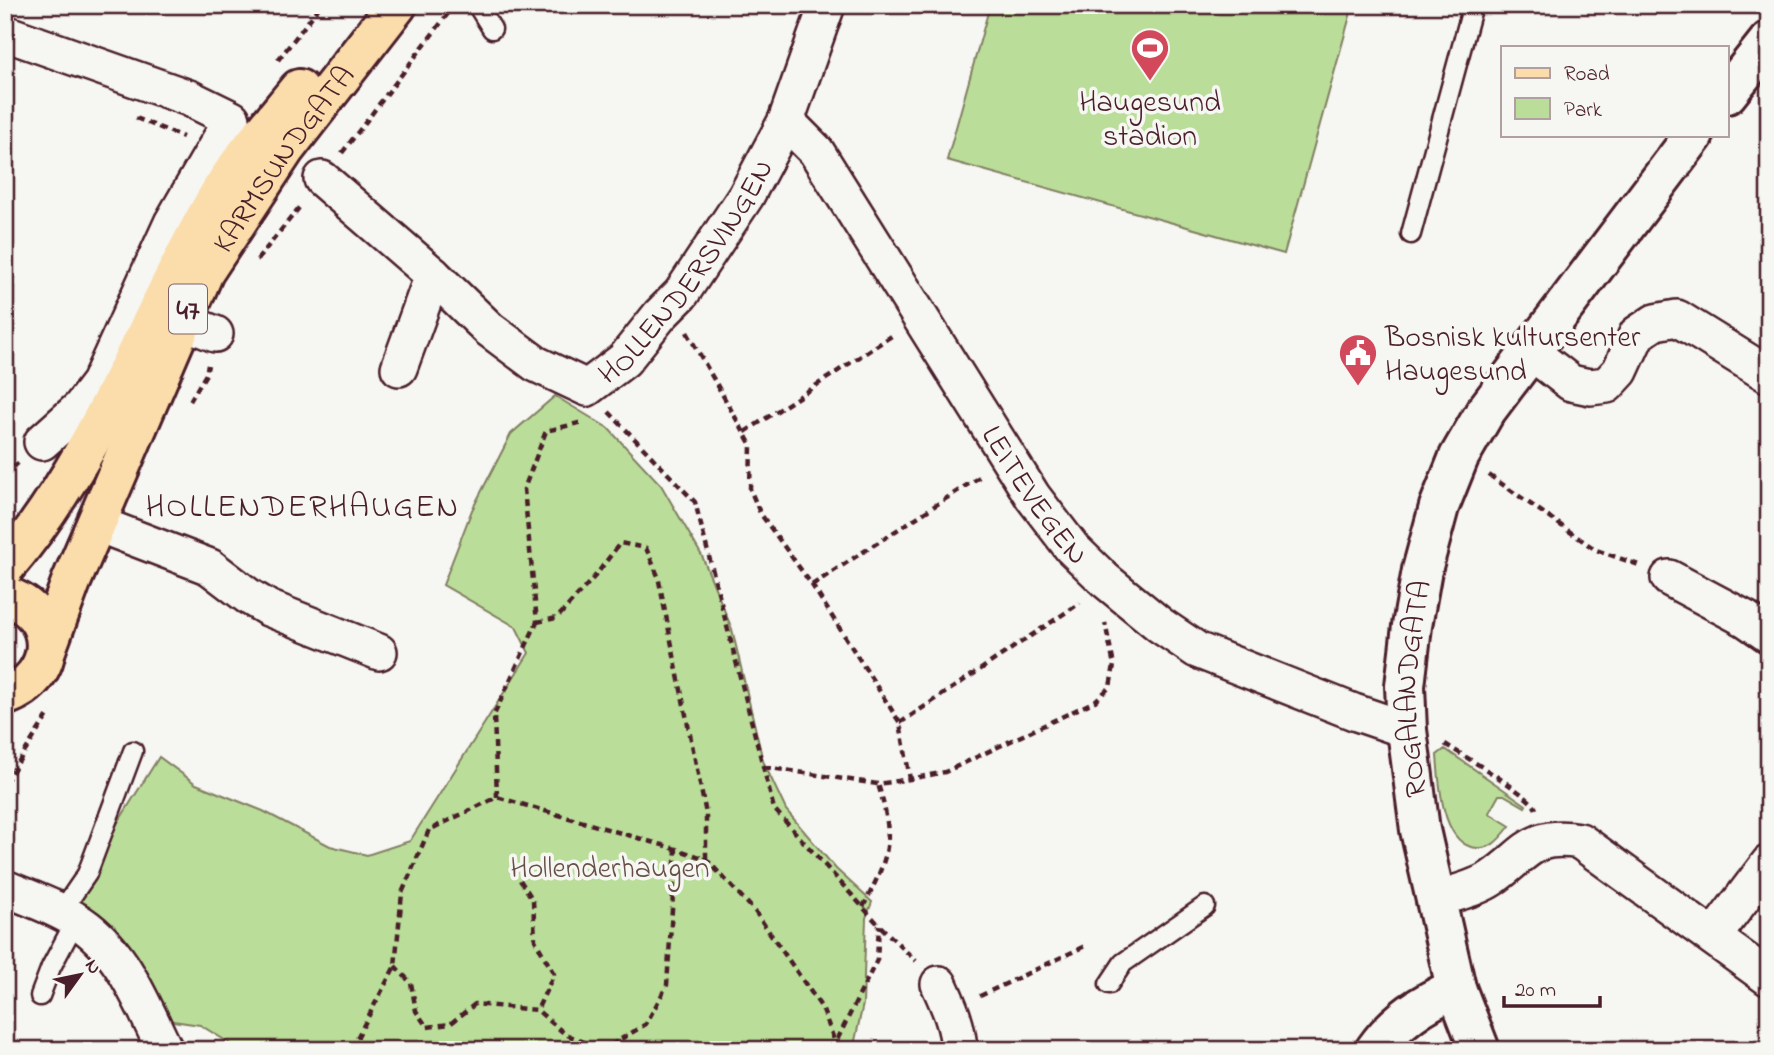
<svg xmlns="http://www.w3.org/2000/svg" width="1774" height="1055" font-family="'Indie Flower',sans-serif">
<rect width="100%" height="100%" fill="#f6f6f2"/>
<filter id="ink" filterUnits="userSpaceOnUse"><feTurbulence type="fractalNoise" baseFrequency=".0143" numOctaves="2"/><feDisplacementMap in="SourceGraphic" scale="14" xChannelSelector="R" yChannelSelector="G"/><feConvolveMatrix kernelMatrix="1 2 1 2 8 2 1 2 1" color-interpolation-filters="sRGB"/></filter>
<g filter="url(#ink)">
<g fill="#bade99" stroke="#827e62" stroke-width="2">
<path d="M990 5H1353L1284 254 947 160Z"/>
<path d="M555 396 608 428 661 485 702 556 732 629 763 761 786 810 836 869 872 902 866 918 863 1004 853 1050H241L200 1025 153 1018 127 965 76 895 90 867 159 757 196 784 263 811 330 846 367 855 410 841 529 653 516 627 443 585 472 510 511 434Z"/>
<path d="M1445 749 1526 805 1525 807 1504 795H1499L1489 813 1510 826C1499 840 1490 852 1471 847 1441 838 1439 781 1437 755Z"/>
</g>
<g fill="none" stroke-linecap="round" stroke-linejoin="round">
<g stroke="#4a1f2b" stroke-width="23">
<g id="lane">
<path d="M477 5 492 29"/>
<path d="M1411 234 1473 5"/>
<path d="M61 912 87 874 133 751"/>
<path d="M1109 984 1123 963 1205 906"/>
<path d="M40 996 51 967 76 920"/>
</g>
</g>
<g stroke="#4a1f2b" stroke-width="40">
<g id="street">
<path d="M5 33 189 98 232 119 172 223 99 383 80 408 42 442"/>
<path id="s1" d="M786 121 816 151 1033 497 1072 548 1105 580 1160 625 1197 650 1354 712 1407 730"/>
<path id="s2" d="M322 179 433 275 489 329 536 364 587 388 624 360 660 315 681 294 746 196 786 121 827 5"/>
<path d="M158 311 215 334"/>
<path d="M1531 352 1571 383 1590 387 1607 385 1620 371 1637 334 1655 322 1677 318 1769 375"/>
<path d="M399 368 433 275"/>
<path d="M116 531 210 567 248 596 268 608 379 652"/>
<path d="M1669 578 1746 619 1769 635"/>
<path d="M5 888C28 898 53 906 74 919 122 947 141 1002 165 1050"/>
<path d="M1435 900C1453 893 1476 889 1492 878 1527 854 1530 833 1580 841L1769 978"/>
<path d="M1713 937 1769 863"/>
<path d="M939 984C949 1006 958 1026 959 1050"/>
</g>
</g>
<g stroke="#4a1f2b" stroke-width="44">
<g id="secondary">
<path d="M1727 94 1769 41"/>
<path d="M1375 1050C1396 1020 1423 1003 1456 988"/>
<path id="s3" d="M1480 1050 1456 988 1420 830 1407 730 1405 686 1412 626 1422 570 1439 507 1459 457 1485 412 1694 135"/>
</g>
</g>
<g stroke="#4a1f2b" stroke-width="44">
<g id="primary">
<path d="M5 567C95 462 145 323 213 204 235 164 270 125 299 89"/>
<path d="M5 596C60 613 59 677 5 696"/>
<path id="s4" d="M46 650 71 582 204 272 285 149 397 5"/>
</g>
</g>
<g stroke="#4a1f2b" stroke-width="4.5" stroke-dasharray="7 5" stroke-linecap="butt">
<path d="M278 60 321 5"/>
<path d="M136 118 183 137"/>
<path d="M342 153 453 7"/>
<path d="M257 260 302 204"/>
<path d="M687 332 751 445 750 489 760 513 812 585 900 723 910 779"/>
<path d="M190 401 206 374 208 365"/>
<path d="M609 412 695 502 774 809 879 925 916 961"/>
<path d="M745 432 893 335"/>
<path d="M5 475 18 463"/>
<path d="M1489 475 1596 550 1639 565"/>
<path d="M812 585 981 476"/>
<path d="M537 622 557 618 596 575 620 543 646 548 658 576 706 814V859"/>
<path d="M900 723 1080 603"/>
<path d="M1445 744C1462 755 1531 795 1536 809"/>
<path d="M764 767 878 784 910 779 945 772 1095 701 1110 687 1114 665 1105 623"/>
<path d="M5 783 50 712"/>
<path d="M497 797 494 715 537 622 524 489 546 431 583 422"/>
<path d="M520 880 533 900 535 940 554 974 537 1010"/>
<path d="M863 907C890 854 895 841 878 784"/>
<path d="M395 966 411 983 416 1011 427 1027 450 1024 475 1004 537 1010 565 1034 603 1050 646 1024 667 985 676 849"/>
<path d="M980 996 1087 945"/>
<path d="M356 1050 358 1036 395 966 402 893 429 830 497 797 676 849 706 859 754 910 822 1008 835 1042"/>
<path d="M832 1050 877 960 879 925"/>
</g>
<use href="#lane" stroke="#f6f6f2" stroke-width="18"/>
<use href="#street" stroke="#f6f6f2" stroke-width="35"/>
<use href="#secondary" stroke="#f6f6f2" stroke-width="38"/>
<use href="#primary" stroke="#fbddab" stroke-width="38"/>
</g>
</g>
<defs>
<g id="stadium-pin" transform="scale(2.0125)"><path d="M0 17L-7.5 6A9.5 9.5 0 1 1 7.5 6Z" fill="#d1495b" stroke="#f6f6f2"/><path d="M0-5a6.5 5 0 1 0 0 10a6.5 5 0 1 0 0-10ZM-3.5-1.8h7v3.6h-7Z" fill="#fff"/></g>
<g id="civic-pin" transform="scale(2.0125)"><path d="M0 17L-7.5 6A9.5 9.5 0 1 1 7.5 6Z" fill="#d1495b" stroke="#f6f6f2"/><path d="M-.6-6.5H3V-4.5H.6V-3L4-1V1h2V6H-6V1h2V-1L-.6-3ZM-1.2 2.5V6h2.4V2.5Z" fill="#fff"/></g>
</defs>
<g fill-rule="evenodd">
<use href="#stadium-pin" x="1150" y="48"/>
<use href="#civic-pin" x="1358" y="353"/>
</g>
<g text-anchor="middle" stroke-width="7" stroke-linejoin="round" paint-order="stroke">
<rect fill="#f6f6f2" stroke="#7e6067" stroke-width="2" x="169" y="284.5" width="38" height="49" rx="5"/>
<g font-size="28" font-weight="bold" fill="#4a1f2b">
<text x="188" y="319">47</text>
</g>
<g font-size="30" fill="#4a1f2b" stroke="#f6f6f2">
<text x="1150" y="111">Haugesund<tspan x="1150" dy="34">stadion</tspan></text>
<text x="1385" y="346" text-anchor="start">Bosnisk kultursenter<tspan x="1385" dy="34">Haugesund</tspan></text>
</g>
<g font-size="30" fill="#4a1f2b" stroke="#f6f6f2">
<text dy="10" stroke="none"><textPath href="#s4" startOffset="548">KARMSUNDGATA</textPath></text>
<text dy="10" stroke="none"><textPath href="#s2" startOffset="494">HOLLENDERSVINGEN</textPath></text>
<text dy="10" stroke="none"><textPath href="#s1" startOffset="450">LEITEVEGEN</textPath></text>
<text dy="10" stroke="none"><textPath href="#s3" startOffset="371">ROGALANDGATA</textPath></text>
</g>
<g font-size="30" fill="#664f46" stroke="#f6f6f2">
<text x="610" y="877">Hollenderhaugen</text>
</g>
<g font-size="32" letter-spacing="2" fill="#4a1f2b" stroke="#f6f6f2">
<text x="303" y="516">HOLLENDERHAUGEN</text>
</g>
</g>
<rect width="1774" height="1055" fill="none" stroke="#f6f6f2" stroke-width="28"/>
<rect x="14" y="14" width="1746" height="1027" fill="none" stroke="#4a1f2b" stroke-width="2.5" filter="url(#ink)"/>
<rect x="1501" y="46" width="228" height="91" fill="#f6f6f2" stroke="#b1a0a2" stroke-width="2"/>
<rect x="1515" y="68" width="35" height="10" fill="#fbddab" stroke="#b1a0a2" stroke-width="2"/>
<text x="1564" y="80" font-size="21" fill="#4a1f2b">Road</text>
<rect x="1515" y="98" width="35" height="21" fill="#bade99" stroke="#b1a0a2" stroke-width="2"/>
<text x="1564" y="116" font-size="21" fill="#4a1f2b">Park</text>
<g transform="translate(80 975) rotate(57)" stroke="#f6f6f2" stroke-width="5" paint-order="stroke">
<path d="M0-5L12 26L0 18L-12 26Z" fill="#4a1f2b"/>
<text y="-10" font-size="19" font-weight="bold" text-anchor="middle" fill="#4a1f2b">N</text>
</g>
<path d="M1504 996v10h96v-10" fill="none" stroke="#4a1f2b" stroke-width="3.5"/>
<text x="1515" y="996" font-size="21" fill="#4a1f2b" stroke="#f6f6f2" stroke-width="5" paint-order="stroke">20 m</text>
</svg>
